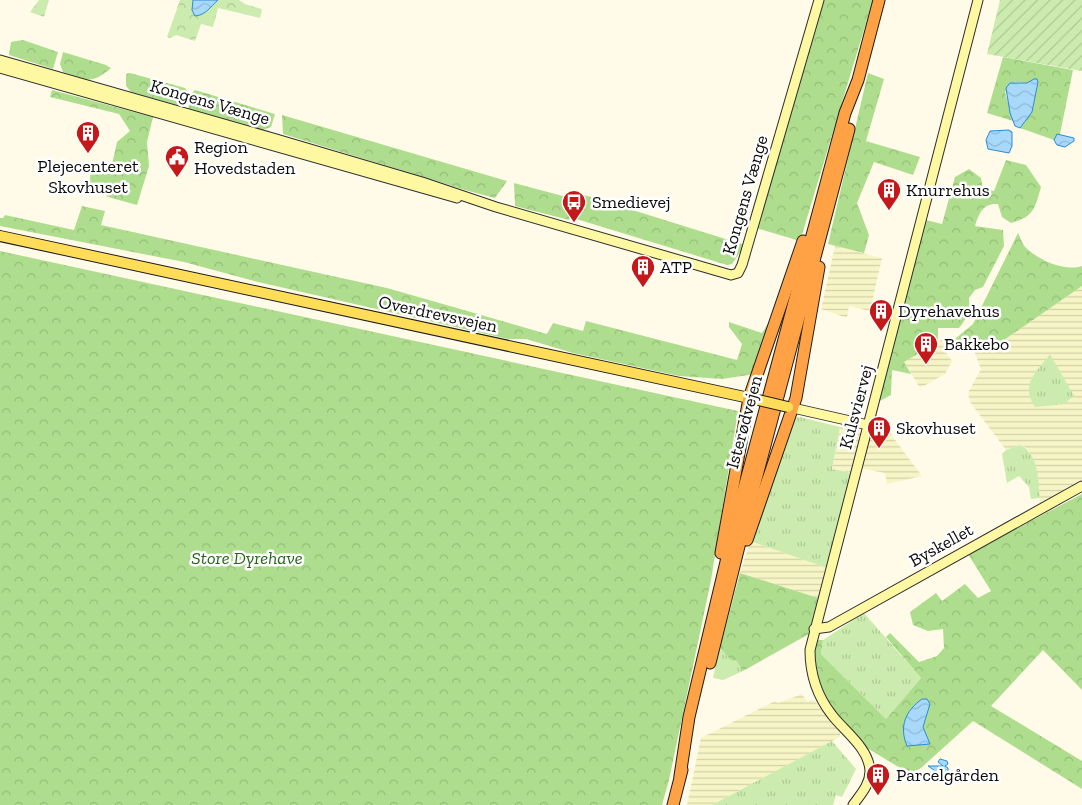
<svg xmlns="http://www.w3.org/2000/svg" width="1082" height="805" font-family="'Zilla Slab',serif">
<defs>
<pattern id="farmland-rules" width="6" height="5" patternUnits="userSpaceOnUse" patternTransform="scale(1.25)"><rect width="6" height="5" fill="#f7f5c6"/><path d="M0 2.5h6" fill="none" stroke="#d2d1a9"/></pattern>
<pattern id="grass-tufts" width="24" height="20" patternUnits="userSpaceOnUse" patternTransform="scale(1.25)"><rect width="24" height="20" fill="#ccecaf"/><path d="M3 7l-1-3M5 7V3M7 7l1-3M15 17l-1-3M17 17v-4M19 17l1-3" fill="none" stroke="#aec995"/></pattern>
<pattern id="forest-crowns" width="20" height="18" patternUnits="userSpaceOnUse" patternTransform="scale(1.25)"><rect width="20" height="18" fill="#aede8d"/><path d="M2 6a3 3 0 1 1 6 0M12 15a3 3 0 1 1 6 0" fill="none" stroke="#94bd78"/></pattern>
<pattern id="park-crowns" width="20" height="18" patternUnits="userSpaceOnUse" patternTransform="scale(1.25)"><rect width="20" height="18" fill="#ccecaf"/><path d="M2 6a3 3 0 1 1 6 0M12 15a3 3 0 1 1 6 0" fill="none" stroke="#aec995"/></pattern>
<pattern id="garden-furrows" width="10" height="10" patternUnits="userSpaceOnUse" patternTransform="scale(1.25)"><rect width="10" height="10" fill="#ccecaf"/><path d="M-1 1l2-2M0 10L10 0M9 11l2-2" fill="none" stroke="#aec995"/></pattern>
<pattern id="water-waves" width="16" height="10" patternUnits="userSpaceOnUse" patternTransform="scale(1.25)"><rect width="16" height="10" fill="#a8d9fb"/><path d="M0 5q4-4 8 0t8 0" fill="none" stroke="#8fb9d6"/></pattern>
</defs>
<rect width="100%" height="100%" fill="#fffbe8"/>
<g fill="url(#farmland-rules)">
<path d="M835 246 882 258 870 311 849 306 847 318 821 309Z"/>
<path d="M1082 286V481L1040 504 1036 468 1028 449 1020 445 1006 450 970 402 968 393 981 369 974 351H988Z"/>
<path d="M945 338 948 343 945 351 952 361 945 374 920 388 904 362Z"/>
<path d="M875 413 922 476 887 484 885 473 859 468Z"/>
<path d="M840 427 858 430 861 436 852 473 832 469Z"/>
<path d="M750 541 827 568 818 598 740 573Z"/>
<path d="M802 694 807 702 813 699 840 731V737L712 805H687L701 738 775 701 778 703Z"/>
</g>
<g fill="url(#grass-tufts)">
<path d="M1050 354 1074 396 1064 404 1035 407C1020 384 1036 373 1050 354Z"/>
<path d="M800 417 840 427 832 469 852 473 827 568 750 541 794 418Z"/>
<path d="M1020 445C1039 454 1038 480 1040 498L1031 499 1029 487 1019 476 1007 483 1002 454 1006 450Z"/>
<path d="M864 613 921 678 886 719 821 654 823 640Z"/>
<path d="M720 648 732 661 736 659 743 671 723 680 713 678Z"/>
<path d="M832 741 856 769 842 797 836 795 833 805H712Z"/>
</g>
<g fill="url(#forest-crowns)">
<path d="M822 0H873L800 241 756 228Z"/>
<path d="M23 40 58 52 53 69 9 55 11 42Z"/>
<path d="M63 52 106 65 111 68C90 86 87 79 63 72L60 64Z"/>
<path d="M1003 57 1073 70 1060 134 1057 135 1054 140 1020 128 1032 112 1038 82 1034 79 1027 83 1015 82 1005 92 1013 121 987 113Z"/>
<path d="M130 73 185 88 188 92 183 107 131 92 126 86V74Z"/>
<path d="M868 73 884 79 866 141 920 157 913 175 874 162 857 203 869 235 864 253 828 244Z"/>
<path d="M52 90 153 117 147 142 149 166 137 205 108 197 89 184 91 172 110 174 117 142 130 131 119 114 50 97Z"/>
<path d="M195 90 275 114 271 127 259 131 188 109 192 93Z"/>
<path d="M282 115 507 181 495 198 465 190 283 134Z"/>
<path d="M1006 160 1026 165 1041 187C1035 208 1034 217 1011 223L1002 217 998 204C983 203 979 213 975 226L1003 230 1004 246 983 287 975 290 969 298C970 311 968 317 959 328H938V342L904 362 911 374 892 370 891 395 878 402 926 220 942 224 955 177 969 169 981 178 983 189 994 191Z"/>
<path d="M514 183 574 199 569 220 515 206Z"/>
<path d="M581 194 745 245 732 264 727 265 573 218Z"/>
<path d="M82 206 105 211 101 225 387 288 547 334 553 323 583 331 586 321 737 360 742 344 729 327V322L762 333 770 320 755 374 722 379 679 376 573 353 526 339H508L258 282 184 262 0 226V218H3L5 215 74 230Z"/>
<path d="M1018 233C1020 237 1022 243 1025 247 1038 260 1065 272 1082 266V286L988 351 967 349 955 339 973 324Z"/>
<path d="M0 251 738 411 711 580 669 780 662 805H0Z"/>
<path d="M1082 494V690L1043 650 991 706 1082 761V789L973 721 921 768 910 774 867 748 833 711 822 692 817 675 814 654 818 640H823L821 654 886 719 921 678 886 637 890 633 919 662 937 656 944 648 943 629 928 631 913 625 910 612 936 593 942 601 965 584 978 598 991 591 968 554Z"/>
<path d="M740 573 818 598 809 634 743 671 736 660 732 661 720 648Z"/>
</g>
<g fill="url(#park-crowns)">
<path d="M39 0H49L44 17 30 12Z"/>
<path d="M180 0H239L245 4 262 9 260 18 218 8 213 27 201 24 195 41 176 35 170 38 167 37Z"/>
</g>
<path fill="url(#garden-furrows)" d="M1000 0H1082V71L987 54Z"/>
<g fill="url(#water-waves)" stroke="#298bd8">
<path d="M193 0H218C210 7 206 15 195 16L192 10Z"/>
<path d="M1034 79H1037L1038 82 1032 112 1020 128 1015 126 1010 113 1006 88 1010 83H1027Z"/>
<path d="M1009 130 1012 132V146L1009 153 988 149 986 140 990 131Z"/>
<path d="M1057 134 1074 138V141L1065 147 1057 145 1054 140Z"/>
<path d="M922 699H927L930 704 923 727 930 744 907 746C899 727 905 711 922 699Z"/>
<path d="M940 759 947 761 948 764 945 766 948 768V777L943 776 928 766H943L938 762Z"/>
</g>
<g fill="none" stroke-linecap="round" stroke-linejoin="round">
<g stroke="#2d2d2d" stroke-width="11">
<g id="secondary">
<path d="M0 60 273 138 422 182 496 207 731 275 738 273 742 265 819 0"/>
<path d="M0 68 457 198"/>
<path d="M793 408 868 425"/>
<path d="M814 629 829 627 1082 486"/>
<path d="M853 805C860 795 870 785 870 771 869 748 844 731 832 715 817 696 810 674 810 650L978 0"/>
</g>
</g>
<g stroke="#1c1c1c" stroke-width="12">
<path id="primary" d="M0 236 754 399"/>
</g>
<g stroke="#1c1c1c" stroke-width="13">
<g id="highway">
<path d="M747 540 796 398 819 267"/>
<path d="M721 553 749 398 803 241"/>
<path d="M710 663 750 502 849 129"/>
<path d="M680 776 689 717 741 499 824 191 845 113 858 80 879 0"/>
<path d="M673 805 682 770"/>
</g>
</g>
<use href="#secondary" stroke="#fff8a3" stroke-width="9"/>
<use href="#primary" stroke="#ffdd58" stroke-width="10"/>
<use href="#highway" stroke="#ffa246" stroke-width="11"/>
<g stroke="#1c1c1c" stroke-width="12" stroke-linecap="butt">
<path id="primary-bridge" d="M754 399 788 407"/>
</g>
<use href="#primary-bridge" stroke="#ffdd58" stroke-width="10"/>
</g>
<defs>
<g id="building-pin" transform="scale(1.25)"><path d="M0 17L-7.5 6A9.5 9.5 0 1 1 7.5 6Z" fill="#c4191a" stroke="#fff"/><path d="M-4-6H4V6H1V3H-1V6H-4ZM-2.5-4.3h1.7v1.8h-1.7ZM.8-4.3h1.7v1.8H.8ZM-2.5-1h1.7V.8h-1.7ZM.8-1h1.7V.8H.8Z" fill="#fff"/></g>
<g id="civic-pin" transform="scale(1.25)"><path d="M0 17L-7.5 6A9.5 9.5 0 1 1 7.5 6Z" fill="#c4191a" stroke="#fff"/><path d="M-.6-6.5H3V-4.5H.6V-3L4-1V1h2V6H-6V1h2V-1L-.6-3ZM-1.2 2.5V6h2.4V2.5Z" fill="#fff"/></g>
<g id="bus-pin" transform="scale(1.25)"><path d="M0 17L-7.5 6A9.5 9.5 0 1 1 7.5 6Z" fill="#c4191a" stroke="#fff"/><path d="M-5-6H5V4H4V6H2V4H-2V6H-4V4H-5ZM-3.5-4V0h7V-4ZM-3.5 1.2v1.5H-2V1.2ZM2 1.2v1.5H3.5V1.2Z" fill="#fff"/></g>
</defs>
<g fill-rule="evenodd">
<use href="#building-pin" x="88" y="133"/>
<use href="#civic-pin" x="177" y="157"/>
<use href="#building-pin" x="889" y="190"/>
<use href="#bus-pin" x="574" y="202"/>
<use href="#building-pin" x="643" y="267"/>
<use href="#building-pin" x="881" y="311"/>
<use href="#building-pin" x="926" y="344"/>
<use href="#building-pin" x="879" y="428"/>
<use href="#building-pin" x="878" y="775"/>
</g>
<g text-anchor="middle" stroke-width="5" stroke-linejoin="round" paint-order="stroke">
<g font-size="18" fill="#0b0b0b" stroke="#fff">
<text transform="translate(210 102) rotate(16)" y="6">Kongens Vænge</text>
<text transform="translate(745 195) rotate(-74)" y="6">Kongens Vænge</text>
<text transform="translate(438 314) rotate(12)" y="6">Overdrevsvejen</text>
<text transform="translate(856 407) rotate(-75)" y="6">Kulsviervej</text>
<text transform="translate(744 422) rotate(-75)" y="6">Isterødvejen</text>
<text transform="translate(941 545) rotate(-29)" y="6">Byskellet</text>
</g>
<g font-size="18" fill="#0b0b0b" stroke="#fff" text-anchor="start">
<text x="194" y="153">Region<tspan x="194" dy="21">Hovedstaden</tspan></text>
<text x="88" y="172" text-anchor="middle">Plejecenteret<tspan x="88" dy="21">Skovhuset</tspan></text>
<text x="906" y="196">Knurrehus</text>
<text x="592" y="208">Smedievej</text>
<text x="660" y="273">ATP</text>
<text x="898" y="317">Dyrehavehus</text>
<text x="944" y="350">Bakkebo</text>
<text x="896" y="434">Skovhuset</text>
<text x="896" y="781">Parcelgården</text>
</g>
<g font-size="18" font-style="italic" fill="#246617" stroke="#fff">
<text x="247" y="564">Store Dyrehave</text>
</g>
</g>
</svg>
